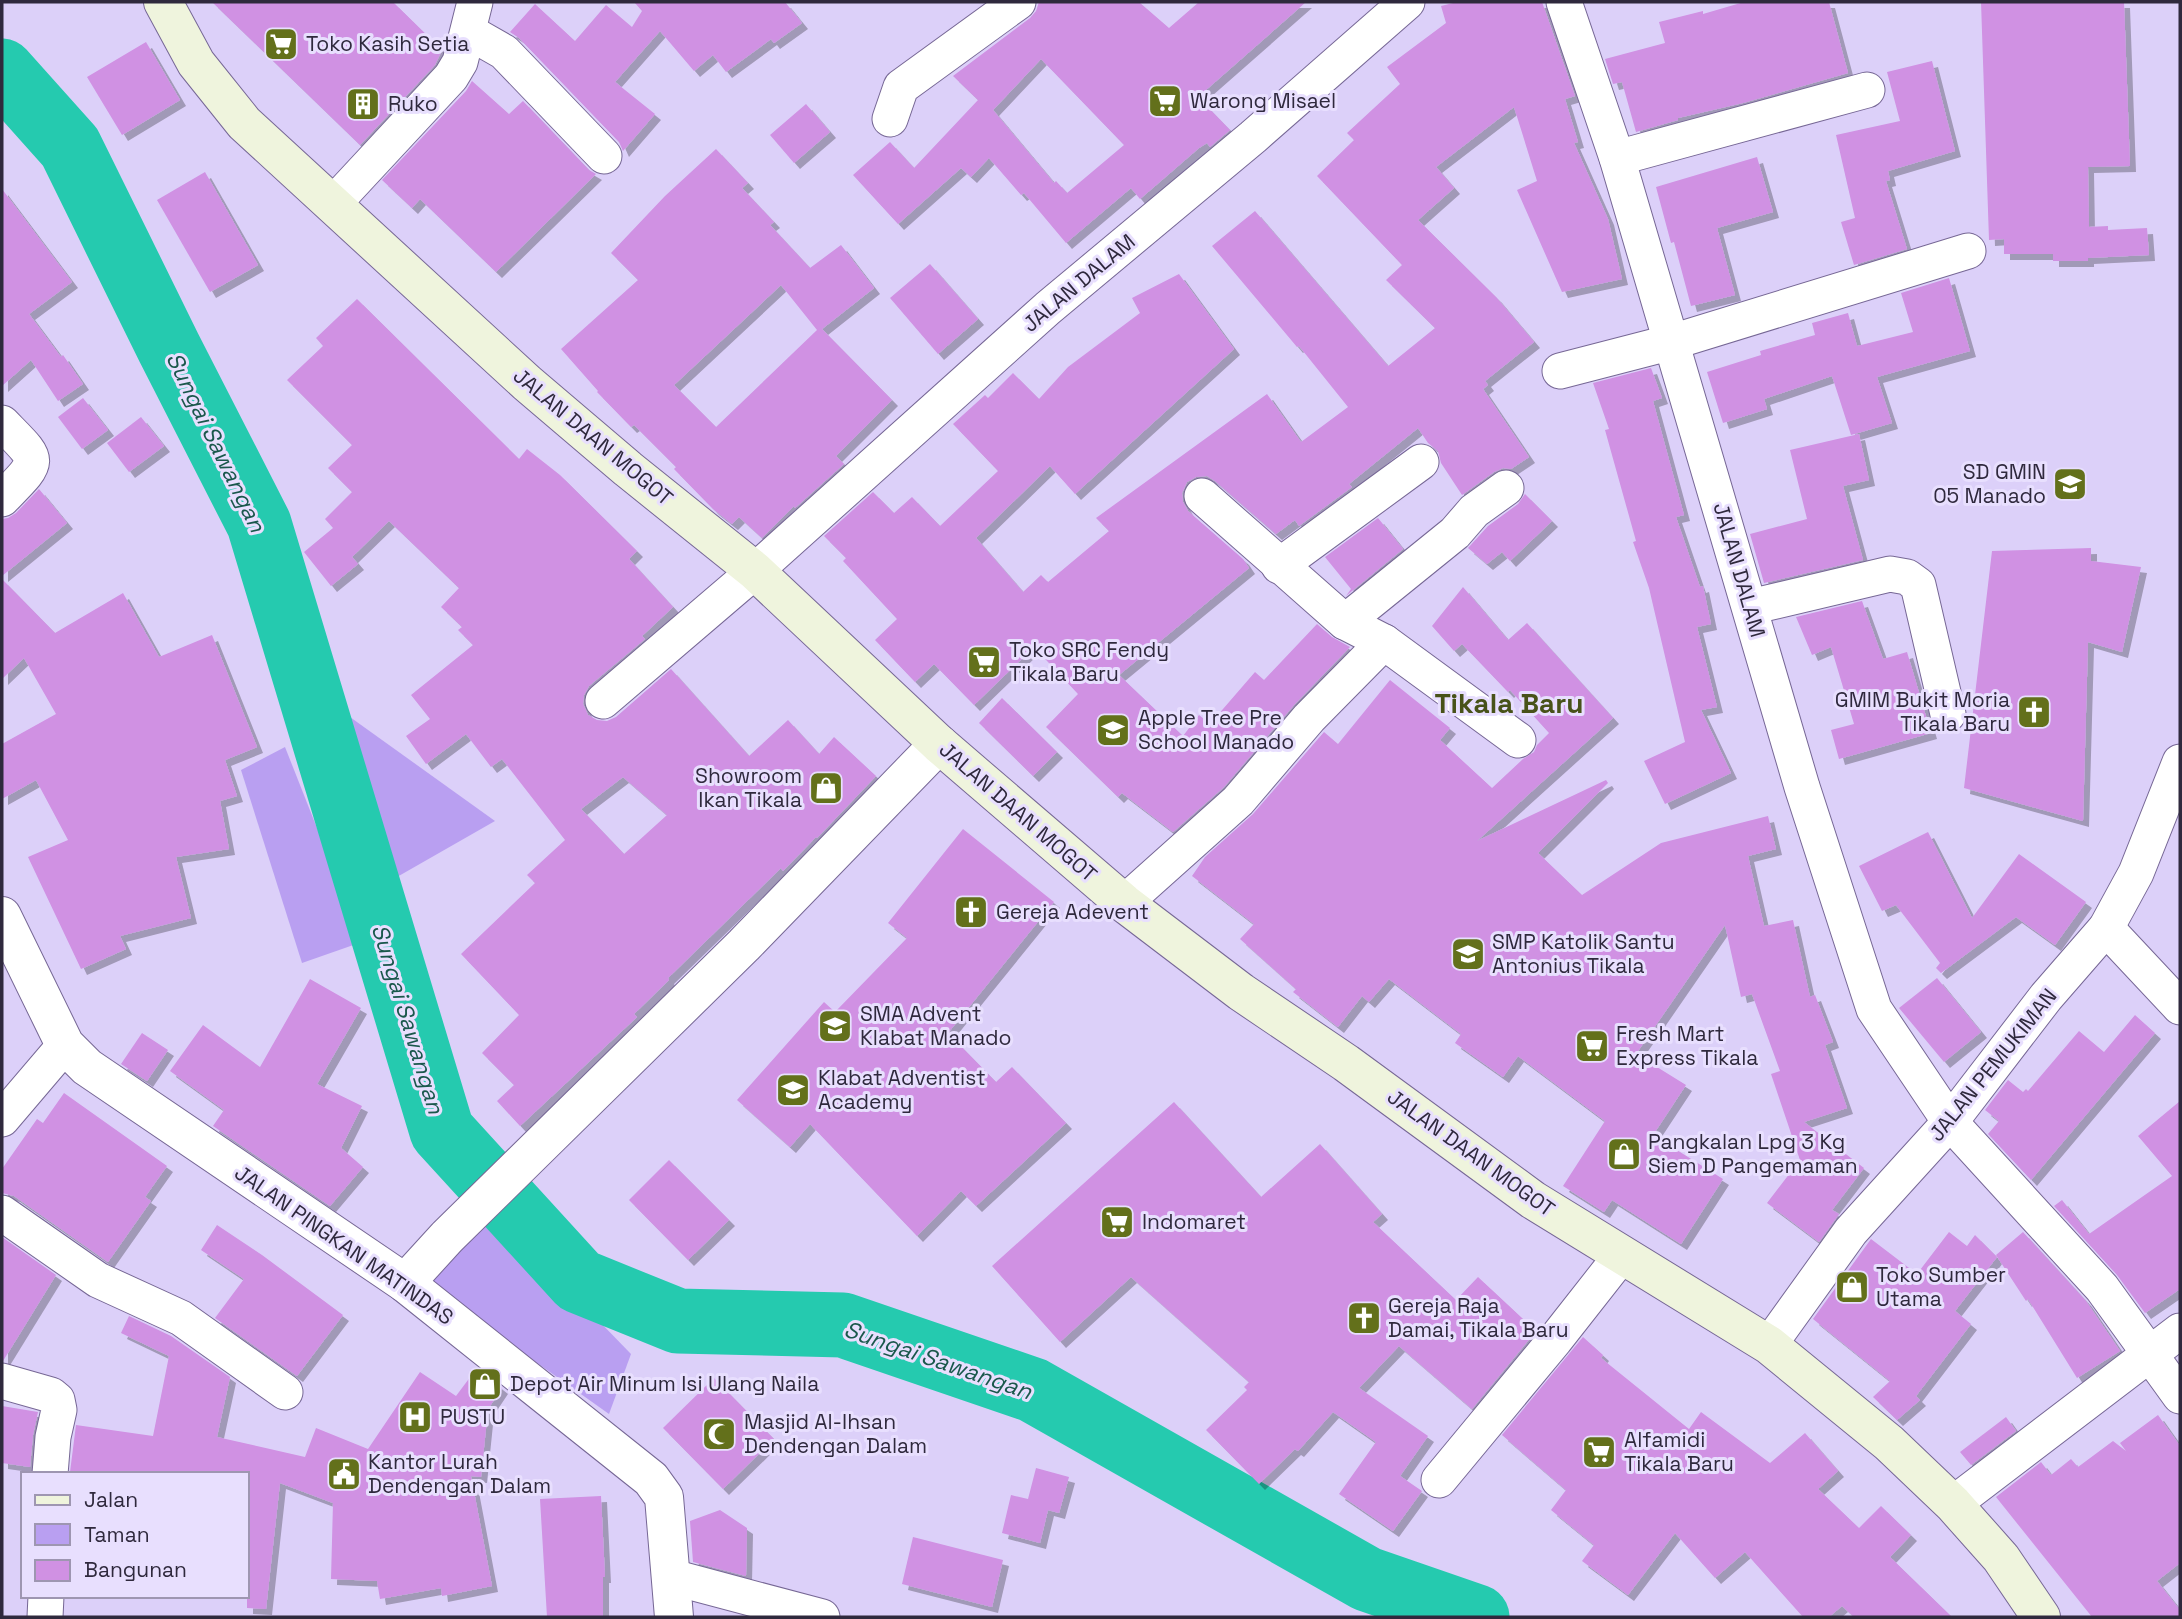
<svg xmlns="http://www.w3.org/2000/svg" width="2182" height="1619" font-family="'Space Grotesk',sans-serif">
<defs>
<filter id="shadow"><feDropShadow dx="6" dy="6" stdDeviation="0" flood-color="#0004"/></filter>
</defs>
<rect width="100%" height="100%" fill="#dcd0f9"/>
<g fill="#b99ff1">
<path d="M336 707 495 821 390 881Z"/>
<path d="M285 747 362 942 302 963 241 770Z"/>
<path d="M496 1215 631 1354 609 1414 426 1284Z"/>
</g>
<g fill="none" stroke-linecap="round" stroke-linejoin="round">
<path stroke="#25caaf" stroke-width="65" d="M2 71 70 147 169 348 259 524 442 1131 579 1281 678 1321 843 1325 1033 1390 1367 1579 1477 1617"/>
</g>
<g fill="#d091e3" fill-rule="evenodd" filter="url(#shadow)">
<path d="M212 2H393L442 50 435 65 360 145Z"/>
<path d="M634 2H785L802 23 774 43 771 39 726 72 713 55 694 71 660 31 615 82 655 114 623 151 619 142 519 38 510 32 535 4 575 41 606 5 632 27 642 11Z"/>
<path d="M1039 2H1139L1169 28 1199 2H1306L1198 97 1230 130 1210 147 1207 143 1199 148 1140 199 1131 188 1066 243 1024 193 1021 195 989 158 971 177 961 168 898 224 853 175 890 142 914 168 978 100 953 76 1030 18 1036 11ZM1041 59 1124 145 1067 193 1056 181 1054 183 993 110Z"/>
<path d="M1457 2H1542L1575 96 1565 99 1578 142 1574 143 1608 219 1622 279 1562 292 1517 190 1537 181 1514 107 1436 167 1454 188 1418 220 1496 297 1534 342 1485 381 1488 385 1483 389 1529 457 1511 469 1503 468 1494 472 1462 495 1441 463 1438 451 1428 443 1418 428 1349 484 1352 487 1299 526 1295 520 1276 534 1215 481 1207 476 1196 477 1187 482 1182 493 1183 502 1188 511 1243 559 1249 568 1119 675 1183 736 1199 715 1210 724 1255 672 1264 680 1317 624 1332 637 1350 647 1294 705 1224 787 1173 832 1122 793 1118 797 1046 727 1078 694 1034 647 974 705 934 664 915 682 875 640 897 619 843 561 846 558 824 536 873 492 894 513 912 497 940 526 998 471 953 424 985 395 988 398 1013 373 1039 399 1068 367 1140 313 1132 298 1179 274 1234 349 1075 494 1050 466 976 538 1023 592 1041 575 1048 582 1109 531 1096 518 1267 394 1301 442 1348 407 1299 346 1297 347 1212 246 1255 211 1388 366 1435 328 1386 280 1402 265 1317 176 1354 140 1347 133 1400 84 1387 67 1446 23 1441 6Z"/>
<path d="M1744 2H1829L1848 73 1743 103 1678 118V120L1636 132 1622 82 1613 84 1605 59 1665 43 1659 22 1703 11V14Z"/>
<path d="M1981 2H2124L2130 166 2088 167 2089 227 2108 226V230L2147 228 2149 255 2088 258V261H2053V254H2004V239L1989 240Z"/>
<path d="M146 42 180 100 122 135 87 77Z"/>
<path d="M1932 61 1955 151 1888 171 1890 180 1886 181 1907 249 1854 265 1841 222 1855 218 1836 135 1900 121 1887 72Z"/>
<path d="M472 81 509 114 523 101 589 170 596 174 496 272 420 199 412 208 382 180 466 91Z"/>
<path d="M806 104 830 132 794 163 770 135Z"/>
<path d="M716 149 748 183 742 188 774 222 770 225 810 268 841 245 874 288 822 329 892 400 836 456 844 464 795 508 794 506 762 538 739 517 732 524 713 509 674 469 676 467 634 425 631 427 597 392 598 391 561 349 638 280 611 253 665 196ZM781 285 817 330 716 427 674 385Z"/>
<path d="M1757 157 1773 212 1717 228 1735 295 1691 306 1674 242 1671 243 1656 187Z"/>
<path d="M205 172 258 265 210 292 157 200Z"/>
<path d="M2 189 72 282 29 314 61 357 63 355 83 384 58 401 31 360 2 386Z"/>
<path d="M930 264 978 319 938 354 890 298Z"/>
<path d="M1949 278 1970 351 1877 377 1892 423 1851 435 1832 376 1764 399 1767 409 1723 423 1707 372 1761 355 1760 351 1815 335 1812 323 1848 313 1857 346 1913 332 1901 293Z"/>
<path d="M357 299 519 459 527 449 560 475 637 551 629 559 673 607 642 636 645 639 589 686 584 695 583 704 588 715 597 720 607 721 616 717 671 669 749 756 788 720 819 754 834 737 876 776 817 838 816 837 783 871 781 868 668 978 669 980 634 1014 637 1017 520 1126 497 1101 514 1085 482 1053 519 1015 461 954 535 883 527 875 565 840 502 759 491 767 466 734 426 764 406 736 430 719 411 695 473 645 458 630 462 627 441 607 459 588 389 521 352 557 358 564 331 586 304 552 333 528 325 519 352 492 328 468 352 445 287 380 323 346 316 338ZM623 777 667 815 624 854 581 809Z"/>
<path d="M1651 368 1662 398 1653 401 1684 515 1676 517 1700 587 1703 586 1711 624 1697 627 1717 707 1701 710 1731 773 1665 804 1644 761 1685 742 1649 588 1633 542 1636 541 1605 430 1609 429 1593 383Z"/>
<path d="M83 398 108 430 82 449 58 417Z"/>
<path d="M141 417 164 446 129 472 107 443Z"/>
<path d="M1859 434 1869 480 1843 486 1863 560 1764 583 1750 534 1807 519 1790 450Z"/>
<path d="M39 489 67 523 2 576V519L8 518 16 513Z"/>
<path d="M1525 494 1552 521 1510 561 1502 552 1487 564 1468 548 1488 526 1518 504Z"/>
<path d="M1378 518 1403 549 1346 596 1351 589 1325 557Z"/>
<path d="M2091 548V561L2141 567 2122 652 2088 642 2083 821 1964 788 1992 551Z"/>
<path d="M2 579 55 633 123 593 159 657 212 635 257 747 225 760 237 796 220 801 229 849 176 857 191 918 120 936 126 949 81 969 28 857 68 840 36 780 2 799V744L56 714 24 658 2 679Z"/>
<path d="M1463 587 1508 640 1527 623 1613 718 1477 841 1606 780 1608 783 1538 853 1582 895 1661 843 1768 816 1776 849 1748 856 1764 926 1793 920 1810 997 1815 995 1833 1042 1825 1045 1847 1108 1804 1122 1864 1168 1832 1210 1839 1214 1819 1242 1767 1203 1800 1160 1771 1074 1780 1071 1752 994 1741 997 1725 925 1636 1054 1686 1085 1653 1135 1723 1179 1681 1244 1612 1200 1604 1212 1563 1186 1605 1121 1518 1056 1503 1077 1455 1043 1461 1034 1389 979 1369 1002 1362 996 1338 1027 1293 992 1296 989 1240 939 1254 924 1192 876 1205 857 1253 814 1324 732 1338 744 1390 680 1450 728 1440 740 1492 788 1523 759 1534 752 1537 745 1549 733 1510 690 1508 692 1462 644 1454 651 1432 626Z"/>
<path d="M1862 601 1883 659 1907 652 1931 733 1839 759 1831 730 1854 724 1831 647 1812 655 1796 617Z"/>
<path d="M1002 698 1057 752 1033 776 979 723Z"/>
<path d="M963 829 1054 902 948 1033 996 1082 1012 1067 1066 1123 976 1206 961 1191 917 1236 810 1124 790 1147 737 1100 824 1002 835 1012 907 938 888 923Z"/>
<path d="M1928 832 1972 918 2019 854 2086 902 2055 945 2016 917 1941 973 1936 968 1940 963 1896 905 1882 911 1859 866Z"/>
<path d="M1937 978 1981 1032 1944 1062 1899 1008Z"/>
<path d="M310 979 361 1008 317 1084 362 1106 341 1148 363 1167 330 1206 213 1126 224 1110 170 1071 203 1025 260 1067Z"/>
<path d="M2135 1015 2155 1033 2031 1180 1988 1134 1999 1121 1985 1110 2008 1080 2023 1092 2026 1089 2028 1091 2079 1031 2104 1052Z"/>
<path d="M142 1033 168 1050 147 1081 121 1064Z"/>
<path d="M64 1093 167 1166 145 1197 151 1201 108 1262 14 1196 2 1193V1169L37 1119 43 1123Z"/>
<path d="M2180 1101V1289L2145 1313 2117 1275 2054 1206 2062 1200 2089 1234 2172 1176 2138 1136Z"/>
<path d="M1174 1102 1261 1197 1320 1144 1382 1214 1373 1222 1456 1300 1478 1277 1536 1331 1472 1409 1399 1346 1359 1388 1428 1436 1400 1476 1422 1491 1393 1531 1339 1494 1376 1442 1333 1412 1298 1451 1295 1449 1259 1484 1206 1430 1247 1390 1244 1387 1249 1382 1131 1277 1060 1342 992 1266Z"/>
<path d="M669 1160 729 1220 688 1260 629 1200Z"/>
<path d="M217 1225 262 1255 343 1315 297 1376 215 1318 244 1279 201 1250Z"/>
<path d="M1949 1232 1967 1246 1975 1235 1997 1257 1955 1311 1971 1324 1916 1396 1920 1400 1897 1420 1873 1397 1890 1381 1813 1319 1871 1239 1917 1274Z"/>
<path d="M2023 1232 2086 1301 2120 1351 2077 1378 2028 1299 2026 1301 1996 1255Z"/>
<path d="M2 1237 56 1275 3 1361H2Z"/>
<path d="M129 1316 171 1336 230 1377 217 1437 305 1457 316 1428 368 1449 420 1372 456 1396 477 1368 502 1388 488 1409 481 1477 471 1476 492 1586 442 1596 441 1588 380 1599 377 1581 331 1579 333 1503 280 1483 266 1609 247 1608V1474L70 1472 76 1425 153 1436 169 1356 121 1333Z"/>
<path d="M1583 1337 1603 1355 1601 1358 1689 1429 1701 1412 1770 1463 1805 1433 1838 1471 1818 1489 1859 1528 1881 1506 1911 1535 1890 1557 1952 1617H1854L1842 1606 1829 1617H1803L1745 1552 1715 1578 1675 1533 1628 1595 1582 1561 1594 1545 1551 1510 1566 1490 1502 1435Z"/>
<path d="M714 1378 774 1439 723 1489 663 1428Z"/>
<path d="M2 1406 38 1412 33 1435 30 1467 2 1463Z"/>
<path d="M2158 1415 2180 1446V1563L2157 1581 2180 1610V1617H2092L1996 1497 2041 1462 2051 1475 2071 1459 2078 1467 2113 1441 2126 1451 2120 1443Z"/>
<path d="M2006 1417 2016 1431 1971 1465 1960 1452Z"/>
<path d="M1036 1468 1069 1477 1059 1513 1048 1510 1040 1543 1002 1533 1011 1495 1028 1499Z"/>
<path d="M601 1496 605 1577H603V1617H547L540 1499Z"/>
<path d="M720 1510 747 1528 746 1576 693 1562 690 1521Z"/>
<path d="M913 1537 1003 1560 992 1607 902 1584Z"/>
</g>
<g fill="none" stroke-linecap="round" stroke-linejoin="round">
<g stroke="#766795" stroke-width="37">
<g id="minor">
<path d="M1564 2 1617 158 1802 787 1874 1009 1950 1122 2102 1288 2180 1396"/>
<path d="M469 32 504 52 604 156"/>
<path d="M890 119 901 87 1018 2"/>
<path d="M1617 158 1867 90"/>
<path d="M333 204 451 77 460 62 475 2"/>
<path d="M1560 371 1672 342 1968 251"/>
<path d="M2 423C41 463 42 458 2 499"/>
<path d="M1202 496 1345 622 1384 642 1518 740"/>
<path d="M1279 566 1421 462"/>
<path d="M1750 607 1890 574 1907 577 1918 585 1948 714"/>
<path d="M1345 622 1455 533 1474 511 1506 488"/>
<path d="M603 701 755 571 1048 308 1253 137 1407 2"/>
<path d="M1124 903 1238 801 1309 718 1384 642"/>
<path d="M2106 928 2180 1007"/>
<path d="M2 1119 65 1045"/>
<path d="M2 1213 98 1280 181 1318 285 1392"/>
<path d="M1769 1345 1851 1231 1950 1122 2046 997 2106 928 2136 873 2180 762"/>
<path d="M2 1381 51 1395 57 1400 59 1410 53 1437 50 1474"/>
<path d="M1439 1480 1555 1340 1621 1256"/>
<path d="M1953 1504 2180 1331"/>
<path d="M672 1577 822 1617"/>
<path d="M45 1617 46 1596"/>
</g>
</g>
<g stroke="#766795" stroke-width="40">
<g id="tertiary">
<path d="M2 916 65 1045 87 1067 405 1283 651 1479 664 1497 674 1617"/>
<path d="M405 1283 447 1237 744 945 939 744"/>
</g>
</g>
<g stroke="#766795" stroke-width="40">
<path id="secondary" d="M163 2 196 63 244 123 527 383 628 469 755 571 939 744 1124 903 1241 992 1346 1063 1533 1200 1769 1345 1889 1443 1953 1504 2001 1558 2041 1617"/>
</g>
<use href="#minor" stroke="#fff" stroke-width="35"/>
<use href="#tertiary" stroke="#fff" stroke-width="38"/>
<use href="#secondary" stroke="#eff4dd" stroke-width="38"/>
</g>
<defs>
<g id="supermarket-square" transform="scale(1.75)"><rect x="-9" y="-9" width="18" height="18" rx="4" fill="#63701b" stroke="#e8dffe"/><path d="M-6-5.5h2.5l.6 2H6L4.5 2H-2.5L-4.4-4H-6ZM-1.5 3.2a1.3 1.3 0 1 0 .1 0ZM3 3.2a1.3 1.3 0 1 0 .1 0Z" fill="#fff"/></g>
<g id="building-square" transform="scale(1.75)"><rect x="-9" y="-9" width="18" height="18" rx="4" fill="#63701b" stroke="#e8dffe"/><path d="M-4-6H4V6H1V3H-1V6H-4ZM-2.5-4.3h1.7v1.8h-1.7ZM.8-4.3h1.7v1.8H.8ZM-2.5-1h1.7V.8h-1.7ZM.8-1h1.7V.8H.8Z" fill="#fff"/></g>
<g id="school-square" transform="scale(1.75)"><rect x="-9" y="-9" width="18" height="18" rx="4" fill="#63701b" stroke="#e8dffe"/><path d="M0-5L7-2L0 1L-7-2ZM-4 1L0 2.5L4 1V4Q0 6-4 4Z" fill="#fff"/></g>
<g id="church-square" transform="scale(1.75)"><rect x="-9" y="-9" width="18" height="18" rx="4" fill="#63701b" stroke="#e8dffe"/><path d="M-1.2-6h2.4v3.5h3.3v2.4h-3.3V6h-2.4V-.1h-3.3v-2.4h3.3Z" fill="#fff"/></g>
<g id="shop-square" transform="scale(1.75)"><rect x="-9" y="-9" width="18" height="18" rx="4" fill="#63701b" stroke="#e8dffe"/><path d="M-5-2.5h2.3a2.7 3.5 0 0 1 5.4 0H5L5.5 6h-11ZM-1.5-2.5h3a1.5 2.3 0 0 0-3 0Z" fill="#fff"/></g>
<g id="hospital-square" transform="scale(1.75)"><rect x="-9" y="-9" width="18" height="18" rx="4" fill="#63701b" stroke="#e8dffe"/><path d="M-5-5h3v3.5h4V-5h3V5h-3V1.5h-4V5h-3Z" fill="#fff"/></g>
<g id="mosque-square" transform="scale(1.75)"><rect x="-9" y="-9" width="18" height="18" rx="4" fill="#63701b" stroke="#e8dffe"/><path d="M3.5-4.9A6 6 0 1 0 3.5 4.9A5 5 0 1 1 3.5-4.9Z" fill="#fff"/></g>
<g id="civic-square" transform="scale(1.75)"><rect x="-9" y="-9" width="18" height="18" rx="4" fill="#63701b" stroke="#e8dffe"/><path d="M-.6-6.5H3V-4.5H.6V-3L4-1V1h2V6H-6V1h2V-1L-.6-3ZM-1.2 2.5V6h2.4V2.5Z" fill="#fff"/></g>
</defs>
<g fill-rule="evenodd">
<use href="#supermarket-square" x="281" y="44"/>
<use href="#supermarket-square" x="1165" y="101"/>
<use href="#building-square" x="363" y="104"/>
<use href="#school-square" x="2070" y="484"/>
<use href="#supermarket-square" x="984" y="662"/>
<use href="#church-square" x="2034" y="712"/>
<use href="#school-square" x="1113" y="730"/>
<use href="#shop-square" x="826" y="788"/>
<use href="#church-square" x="971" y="912"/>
<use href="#school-square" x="1468" y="954"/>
<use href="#school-square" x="835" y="1026"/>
<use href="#supermarket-square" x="1592" y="1046"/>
<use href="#school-square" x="793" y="1090"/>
<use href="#shop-square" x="1624" y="1154"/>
<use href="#supermarket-square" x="1117" y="1222"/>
<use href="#shop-square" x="1852" y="1287"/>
<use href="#church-square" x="1364" y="1318"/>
<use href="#shop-square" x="485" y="1384"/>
<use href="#hospital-square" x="415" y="1417"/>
<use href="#mosque-square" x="719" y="1434"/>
<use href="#supermarket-square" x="1599" y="1452"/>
<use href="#civic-square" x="344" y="1474"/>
</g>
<g text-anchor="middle" stroke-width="6" stroke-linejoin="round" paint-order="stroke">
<g font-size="21" fill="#2f293d" stroke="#e8dffe" text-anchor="start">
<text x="306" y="51">Toko Kasih Setia</text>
<text x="1190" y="108">Warong Misael</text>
<text x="388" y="111">Ruko</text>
<text x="2046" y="479" text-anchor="end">SD GMIN<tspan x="2046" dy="24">05 Manado</tspan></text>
<text x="1009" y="657">Toko SRC Fendy<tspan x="1009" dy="24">Tikala Baru</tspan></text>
<text x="2010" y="707" text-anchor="end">GMIM Bukit Moria<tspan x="2010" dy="24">Tikala Baru</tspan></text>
<text x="1138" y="725">Apple Tree Pre<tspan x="1138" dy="24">School Manado</tspan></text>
<text x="802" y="783" text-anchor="end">Showroom<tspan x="802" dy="24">Ikan Tikala</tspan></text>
<text x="996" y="919">Gereja Adevent</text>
<text x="1492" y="949">SMP Katolik Santu<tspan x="1492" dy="24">Antonius Tikala</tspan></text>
<text x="860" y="1021">SMA Advent<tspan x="860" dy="24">Klabat Manado</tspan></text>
<text x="1616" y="1041">Fresh Mart<tspan x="1616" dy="24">Express Tikala</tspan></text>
<text x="818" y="1085">Klabat Adventist<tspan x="818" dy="24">Academy</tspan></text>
<text x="1648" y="1149">Pangkalan Lpg 3 Kg<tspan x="1648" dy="24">Siem D Pangemaman</tspan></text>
<text x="1142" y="1229">Indomaret</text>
<text x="1876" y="1282">Toko Sumber<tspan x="1876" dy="24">Utama</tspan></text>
<text x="1388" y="1313">Gereja Raja<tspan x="1388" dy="24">Damai, Tikala Baru</tspan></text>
<text x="510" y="1391">Depot Air Minum Isi Ulang Naila</text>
<text x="440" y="1424">PUSTU</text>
<text x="744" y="1429">Masjid Al-Ihsan<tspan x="744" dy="24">Dendengan Dalam</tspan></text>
<text x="1624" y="1447">Alfamidi<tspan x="1624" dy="24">Tikala Baru</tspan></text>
<text x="368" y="1469">Kantor Lurah<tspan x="368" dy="24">Dendengan Dalam</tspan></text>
</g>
<g font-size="21" fill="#2f293d" stroke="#e8dffe">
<text transform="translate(1079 283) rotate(-40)" y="7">JALAN DALAM</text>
<text transform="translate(593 437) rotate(40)" y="7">JALAN DAAN MOGOT</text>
<text transform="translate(1739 570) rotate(74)" y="7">JALAN DALAM</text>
<text transform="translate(1018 812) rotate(41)" y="7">JALAN DAAN MOGOT</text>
<text transform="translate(1993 1065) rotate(-51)" y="7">JALAN PEMUKIMAN</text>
<text transform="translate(1471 1153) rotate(36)" y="7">JALAN DAAN MOGOT</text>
<text transform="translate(344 1245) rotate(35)" y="7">JALAN PINGKAN MATINDAS</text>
</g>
<g font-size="23" font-style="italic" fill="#1a584c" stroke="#e8dffe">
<text transform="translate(216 442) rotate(64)" y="8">Sungai Sawangan</text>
<text transform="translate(408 1019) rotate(73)" y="8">Sungai Sawangan</text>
<text transform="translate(938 1360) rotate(19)" y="8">Sungai Sawangan</text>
</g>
<g font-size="28" font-weight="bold" fill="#485219" stroke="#e8dffe">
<text x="1509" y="713">Tikala Baru</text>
</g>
</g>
<rect width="2182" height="1619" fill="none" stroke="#2f293d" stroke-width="7"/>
<rect x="21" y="1472" width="228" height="126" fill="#e8dffe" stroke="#9e96b1" stroke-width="2"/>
<rect x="35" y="1495" width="35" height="10" fill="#eff4dd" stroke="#9e96b1" stroke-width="2"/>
<text x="84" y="1507" font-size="21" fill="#2f293d">Jalan</text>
<rect x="35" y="1524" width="35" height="21" fill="#b99ff1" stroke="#9e96b1" stroke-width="2"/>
<text x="84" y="1542" font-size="21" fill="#2f293d">Taman</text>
<rect x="35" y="1560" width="35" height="21" fill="#d091e3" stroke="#9e96b1" stroke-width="2"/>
<text x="84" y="1577" font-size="21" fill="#2f293d">Bangunan</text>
</svg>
